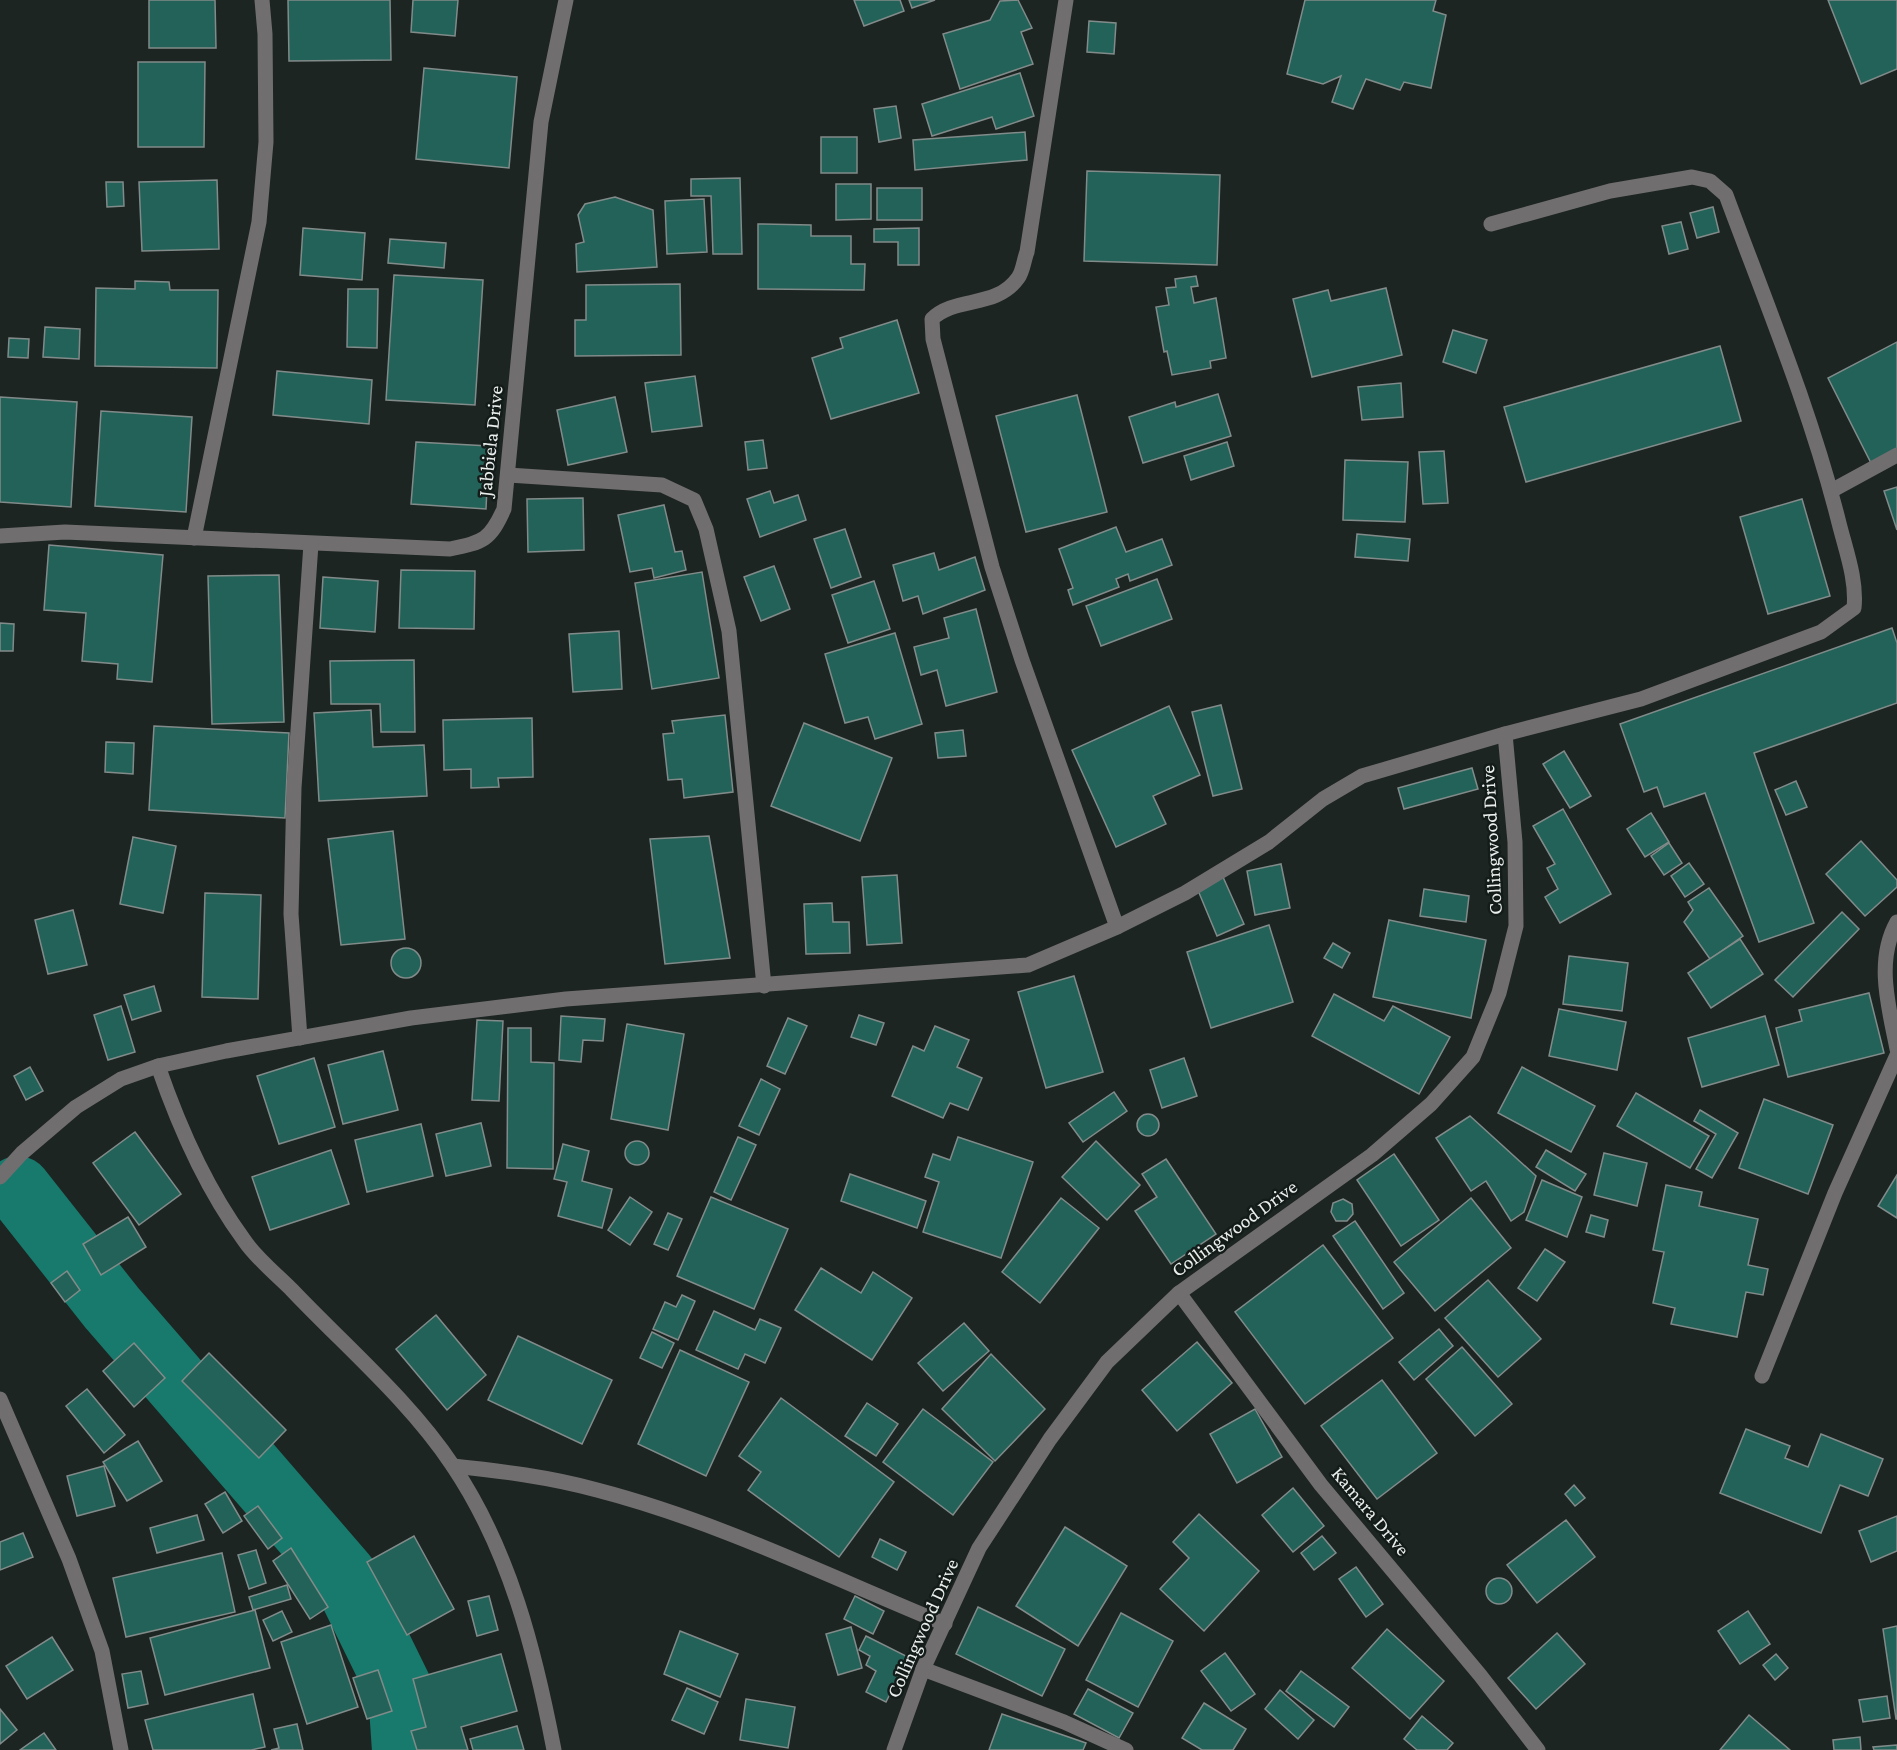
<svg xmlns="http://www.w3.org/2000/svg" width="1897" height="1750" font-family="'Crimson Pro',serif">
<rect width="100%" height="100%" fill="#1d2523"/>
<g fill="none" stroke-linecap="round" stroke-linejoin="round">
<path stroke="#187a6c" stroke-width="66" d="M18 1189 112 1308 344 1576 401 1692 405 1750"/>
</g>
<g fill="#236258" stroke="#818b89" stroke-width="1.5">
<path d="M149 0H215L216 48H149Z"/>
<path d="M288 0H390L391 60 289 61Z"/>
<path d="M413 0H458L455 36 411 32Z"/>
<path d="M854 0H900L904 11 864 26Z"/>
<path d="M909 0H935L912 8Z"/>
<path d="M1018 0 1032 28 1021 32 1033 64 960 89 943 34 990 20 1000 1Z"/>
<path d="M1305 0H1436L1433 11 1446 15 1431 88 1404 82 1400 90 1366 79 1353 109 1332 102 1341 76 1323 84 1287 74Z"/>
<path d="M1828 0H1897V69L1861 84Z"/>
<path d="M1089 21 1116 23 1114 54 1087 52Z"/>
<path d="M138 62H205L204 147H138Z"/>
<path d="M424 68 517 77 509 168 416 159Z"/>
<path d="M1020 73 1034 116 996 129 992 117 932 136 922 104Z"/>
<path d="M896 106 901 138 879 142 874 109Z"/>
<path d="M1025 132 1027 160 915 170 913 140Z"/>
<rect x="821" y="137" width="36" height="36"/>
<path d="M1087 171 1220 175 1217 265 1084 261Z"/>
<path d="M740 178 742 254H713L711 196H691V179Z"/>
<path d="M217 180 219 249 142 251 139 182Z"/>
<path d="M106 182H123L124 206 107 207Z"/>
<path d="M836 184H871V219L836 220Z"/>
<rect x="877" y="188" width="45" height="32"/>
<path d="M615 197 653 210 657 267 577 272 576 244 584 242 578 215 585 204Z"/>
<path d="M704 199 707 252 667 254 665 201Z"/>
<path d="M1713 207 1719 232 1697 238 1690 213Z"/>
<path d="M1681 222 1688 249 1669 254 1662 226Z"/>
<path d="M758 224 811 225V236H851V264H865L864 290 758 289Z"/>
<path d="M303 228 365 233 362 280 300 275Z"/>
<path d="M919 228V265H898V242H874V229Z"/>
<path d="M390 239 446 243 444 268 388 263Z"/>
<path d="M394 275 483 280 475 405 386 400Z"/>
<path d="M1196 276 1198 286 1191 287 1194 303 1216 298 1226 358 1210 361 1211 368 1172 375 1167 351 1164 352 1156 307 1169 305 1166 288 1176 287 1175 279Z"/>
<path d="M135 281 169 282 170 290H218L217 368 95 366 96 288 135 289Z"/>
<path d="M680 284 681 355 575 356V320H586V285Z"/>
<path d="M1386 288 1402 355 1312 377 1293 299 1328 290 1331 301Z"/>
<path d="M348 289H378L377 348 347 347Z"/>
<path d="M897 320 919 393 831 419 812 358 843 348 840 338Z"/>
<path d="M45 327 80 329 79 359 43 357Z"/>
<path d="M1453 330 1487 340 1476 373 1443 362Z"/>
<path d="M9 338 29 339 28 358 8 357Z"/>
<path d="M1897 342V450L1871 463 1828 378Z"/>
<path d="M1720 346 1741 421 1526 482 1504 407Z"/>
<path d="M277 371 372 380 369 424 273 415Z"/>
<path d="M695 376 702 426 652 432 645 383Z"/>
<path d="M1401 383 1403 417 1362 420 1358 387Z"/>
<path d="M1218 394 1231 436 1143 463 1129 417 1175 402 1176 407Z"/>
<path d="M1077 395 1107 512 1026 532 996 416Z"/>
<path d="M0 397 77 402 71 507 0 502Z"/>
<path d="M615 397 627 452 568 465 557 410Z"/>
<path d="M101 411 192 417 186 512 95 506Z"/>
<path d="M763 440 767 468 748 470 745 442Z"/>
<path d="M416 442 489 446 486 509 411 504Z"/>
<path d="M1227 442 1234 466 1191 480 1184 456Z"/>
<path d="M1444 451 1448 503 1423 504 1419 452Z"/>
<path d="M1345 460 1408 462 1405 522 1343 520Z"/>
<path d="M1897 487V530L1884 491Z"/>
<path d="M770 491 774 503 798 495 806 520 760 537 747 499Z"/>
<path d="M583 498 584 550 528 552 527 499Z"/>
<path d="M1802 499 1830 596 1768 614 1740 517Z"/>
<path d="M664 505 675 552 682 551 686 570 654 578 652 568 630 572 618 515Z"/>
<path d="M1116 527 1126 552 1162 539 1172 565 1130 581 1128 574 1116 579 1119 587 1073 605 1068 590 1073 588 1059 549Z"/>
<path d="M845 529 861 577 831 588 814 539Z"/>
<path d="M1357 534 1410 539 1408 561 1355 557Z"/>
<path d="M49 545 163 555 152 682 117 679 118 664 82 661 86 613 44 610Z"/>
<path d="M934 553 939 570 975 557 985 590 923 614 918 596 903 601 893 565Z"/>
<path d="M774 566 790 609 761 621 744 577Z"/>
<path d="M401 570 475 571 474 629 399 628Z"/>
<path d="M702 572 719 678 652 689 635 583Z"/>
<path d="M279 575 284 722 212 724 208 576Z"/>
<path d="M323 577 378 581 375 632 320 628Z"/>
<path d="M1157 579 1172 619 1101 646 1086 606Z"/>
<path d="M874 581 890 629 848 643 832 595Z"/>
<path d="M976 609 997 692 946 706 937 670 921 675 914 647 949 638 944 618Z"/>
<path d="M0 623 14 624 13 651H0Z"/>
<path d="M1892 628 1897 643V703L1754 753 1814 923 1759 942 1705 793 1664 807 1657 787 1644 792 1620 724Z"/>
<path d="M619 631 622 689 573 692 569 634Z"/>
<path d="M895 633 922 724 875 739 868 717 845 723 825 654Z"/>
<path d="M414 660 415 732H381L380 704H331L330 661Z"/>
<path d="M1221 705 1242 789 1213 796 1192 712Z"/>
<path d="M1169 706 1200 775 1153 796 1166 824 1116 847 1072 750Z"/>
<path d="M371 710 373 747 424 745 427 796 319 801 314 713Z"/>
<path d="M725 715 733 792 684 798 682 779 668 780 663 734 674 733 672 721Z"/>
<path d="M532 718 533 777 498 778 499 787 471 788V769L444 770 443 720Z"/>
<path d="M804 723 892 758 860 841 771 806Z"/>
<path d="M154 726 289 733 285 818 149 810Z"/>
<path d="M963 730 966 756 938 758 935 733Z"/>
<path d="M106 742 134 743 133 774 105 772Z"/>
<path d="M1564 751 1591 796 1570 808 1543 764Z"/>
<path d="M1472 768 1478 789 1404 809 1398 788Z"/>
<path d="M1796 781 1807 807 1786 815 1775 790Z"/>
<path d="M1563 809 1611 894 1560 923 1545 897 1558 889 1547 868 1555 864 1533 826Z"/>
<path d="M1651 813 1669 842 1645 857 1627 829Z"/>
<path d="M393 831 405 939 341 945 328 839Z"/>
<path d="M709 836 730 958 665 964 650 839Z"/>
<path d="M133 837 176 846 163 913 120 904Z"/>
<path d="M1861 841 1897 880V887L1865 916 1826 874Z"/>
<path d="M1669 843 1682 863 1664 875 1651 856Z"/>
<path d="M1689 863 1704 884 1685 897 1671 876Z"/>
<path d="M1281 864 1290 908 1255 915 1247 871Z"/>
<path d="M897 875 902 943 867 945 862 877Z"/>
<path d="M1223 877 1244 924 1217 936 1197 888Z"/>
<path d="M1709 888 1743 936 1710 959 1684 922 1693 910 1688 902Z"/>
<path d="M1424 889 1469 896 1466 922 1420 916Z"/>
<path d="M205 893 261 895 258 999 202 997Z"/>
<path d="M832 903 833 922H849L850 953 806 954 804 904Z"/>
<path d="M73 910 87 965 48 974 35 920Z"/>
<path d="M1842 912 1859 929 1793 997 1775 980Z"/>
<path d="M1389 920 1486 940 1471 1018 1373 997Z"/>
<path d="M1269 925 1293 1002 1211 1028 1187 952Z"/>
<path d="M1740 939 1763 974 1711 1008 1688 973Z"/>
<path d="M1333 943 1350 953 1342 968 1324 958Z"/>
<circle cx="406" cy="963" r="15"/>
<path d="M1569 956 1628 963 1622 1011 1563 1004Z"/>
<path d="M1074 976 1103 1072 1046 1088 1018 992Z"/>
<path d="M154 986 161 1011 132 1020 124 995Z"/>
<path d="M1869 993 1884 1053 1788 1077 1776 1028 1802 1021 1799 1010Z"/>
<path d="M1334 994 1384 1021 1393 1006 1450 1037 1419 1094 1312 1036Z"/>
<path d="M121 1006 135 1052 108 1060 94 1015Z"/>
<path d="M1559 1009 1626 1022 1617 1070 1549 1056Z"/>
<path d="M859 1015 884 1023 876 1045 851 1037Z"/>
<path d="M561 1016 605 1019 603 1041 583 1040 581 1062 559 1060Z"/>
<path d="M1765 1016 1779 1065 1702 1087 1688 1038Z"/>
<path d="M788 1018 807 1026 785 1074 767 1066Z"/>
<path d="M477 1020 503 1021 499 1101 472 1100Z"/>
<path d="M627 1024 684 1034 668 1130 611 1119Z"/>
<path d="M935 1026 969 1040 957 1067 982 1078 968 1110 950 1103 943 1118 892 1096 913 1046 924 1051Z"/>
<path d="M508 1028H531V1062L554 1063 553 1169 507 1168Z"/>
<path d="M383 1051 398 1110 343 1124 328 1065Z"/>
<path d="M314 1058 335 1127 279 1144 257 1076Z"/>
<path d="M1184 1058 1197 1096 1162 1108 1150 1070Z"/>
<path d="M30 1067 43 1091 26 1100 14 1076Z"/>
<path d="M1522 1067 1595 1106 1571 1152 1498 1113Z"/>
<path d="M761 1079 780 1089 759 1135 739 1126Z"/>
<path d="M1114 1092 1127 1111 1083 1142 1069 1123Z"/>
<path d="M1636 1093 1709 1136 1690 1168 1617 1126Z"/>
<path d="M1764 1099 1833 1125 1808 1194 1739 1168Z"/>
<path d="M1700 1110 1738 1133 1712 1178 1696 1169 1716 1134 1694 1121Z"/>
<circle cx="1148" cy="1125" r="11"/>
<path d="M1470 1116 1536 1176 1524 1212 1511 1221 1486 1181 1471 1191 1436 1138Z"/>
<path d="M481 1123 491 1166 446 1176 436 1134Z"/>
<path d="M421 1124 433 1176 367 1192 355 1140Z"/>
<path d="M135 1132 181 1194 139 1225 93 1163Z"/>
<path d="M738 1137 756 1145 731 1200 714 1192Z"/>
<path d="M958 1137 1033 1162 1001 1258 923 1232 939 1182 925 1177 933 1154 950 1160Z"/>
<circle cx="637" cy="1153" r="12"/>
<path d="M1096 1141 1140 1185 1107 1220 1062 1177Z"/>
<path d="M563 1144 589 1151 582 1181 612 1189 602 1228 558 1216 567 1182 554 1179Z"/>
<path d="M331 1150 349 1204 270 1230 252 1177Z"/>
<path d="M1546 1150 1586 1174 1575 1191 1536 1167Z"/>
<path d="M1604 1153 1647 1163 1637 1206 1594 1195Z"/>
<path d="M1394 1154 1439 1220 1401 1246 1357 1180Z"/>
<path d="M1166 1159 1216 1234 1171 1264 1135 1211 1157 1197 1142 1174Z"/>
<path d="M850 1174 926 1201 917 1228 841 1201Z"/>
<path d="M1897 1175V1218L1878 1206Z"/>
<path d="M1542 1180 1582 1197 1567 1237 1526 1220Z"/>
<path d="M1666 1185 1702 1192 1699 1206 1758 1219 1748 1265 1768 1269 1763 1295 1746 1292 1737 1337 1671 1324 1675 1308 1653 1303 1664 1252 1653 1250Z"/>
<path d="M630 1197 652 1212 630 1245 608 1230Z"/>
<path d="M711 1197 788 1229 754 1309 677 1276Z"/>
<path d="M1061 1198 1099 1228 1040 1303 1002 1272Z"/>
<path d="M1471 1198 1511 1248 1435 1311 1394 1262Z"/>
<path d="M1343 1199 1352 1204 1353 1214 1347 1221H1336L1331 1212 1333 1203Z"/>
<path d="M668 1213 682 1219 668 1250 654 1244Z"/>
<path d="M1591 1215 1608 1220 1604 1237 1586 1232Z"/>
<path d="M128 1217 146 1247 101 1275 83 1244Z"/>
<path d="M1355 1221 1404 1293 1383 1309 1333 1236Z"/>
<path d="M1323 1245 1393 1338 1305 1404 1235 1312Z"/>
<path d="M1545 1249 1565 1262 1537 1301 1518 1288Z"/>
<path d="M821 1268 861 1293 873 1272 912 1298 872 1360 795 1310Z"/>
<path d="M67 1271 80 1290 65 1302 51 1283Z"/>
<path d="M1488 1280 1541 1339 1498 1377 1445 1318Z"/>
<path d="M682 1295 695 1301 678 1340 653 1329 665 1302 676 1307Z"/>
<path d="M714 1311 755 1330 760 1319 781 1328 765 1363 745 1354 738 1369 696 1350Z"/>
<path d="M436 1315 486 1375 447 1410 396 1349Z"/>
<path d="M964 1323 989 1351 943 1391 918 1363Z"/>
<path d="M1439 1329 1453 1346 1414 1380 1399 1362Z"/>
<path d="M652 1332 674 1343 662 1368 640 1358Z"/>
<path d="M518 1336 612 1380 582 1444 488 1400Z"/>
<path d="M1197 1342 1232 1383 1177 1431 1142 1390Z"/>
<path d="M134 1343 165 1378 134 1407 103 1371Z"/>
<path d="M1462 1347 1512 1404 1475 1436 1426 1379Z"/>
<path d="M680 1350 749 1382 706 1476 638 1444Z"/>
<path d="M209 1353 286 1430 259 1458 182 1381Z"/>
<path d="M991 1354 1045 1409 995 1461 942 1409Z"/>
<path d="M1382 1380 1437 1453 1377 1499 1321 1426Z"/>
<path d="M87 1389 125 1435 104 1453 66 1406Z"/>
<path d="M781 1398 894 1482 839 1557 748 1490 761 1472 739 1456Z"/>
<path d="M867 1403 898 1424 876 1456 845 1436Z"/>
<path d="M923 1409 993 1462 953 1515 883 1462Z"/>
<path d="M1255 1409 1282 1457 1237 1483 1210 1434Z"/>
<path d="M1746 1429 1790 1446 1785 1458 1808 1467 1821 1434 1883 1459 1868 1496 1840 1485 1821 1533 1720 1493Z"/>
<path d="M138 1441 162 1481 127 1501 103 1462Z"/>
<path d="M104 1466 115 1506 77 1516 67 1476Z"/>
<path d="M1574 1485 1585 1498 1575 1506 1565 1494Z"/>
<path d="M1293 1488 1324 1526 1293 1552 1262 1515Z"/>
<path d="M225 1492 242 1521 223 1533 205 1504Z"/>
<path d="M258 1506 282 1538 268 1549 244 1516Z"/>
<path d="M1199 1514 1259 1571 1204 1631 1160 1589 1189 1558 1173 1542Z"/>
<path d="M197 1515 204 1540 157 1553 150 1528Z"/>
<path d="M1897 1516V1551L1871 1562 1859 1531Z"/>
<path d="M1566 1520 1595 1557 1537 1603 1507 1565Z"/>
<path d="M1065 1527 1127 1566 1078 1646 1016 1606Z"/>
<path d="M23 1533 33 1557 0 1570V1542Z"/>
<path d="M414 1536 454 1609 407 1635 367 1562Z"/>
<path d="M1322 1536 1336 1553 1314 1570 1301 1553Z"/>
<path d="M880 1539 906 1552 897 1570 872 1557Z"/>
<path d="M291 1548 328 1607 310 1619 273 1561Z"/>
<path d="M256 1550 266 1583 249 1589 238 1555Z"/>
<path d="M222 1553 235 1612 126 1637 113 1578Z"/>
<path d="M1356 1567 1383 1604 1366 1617 1339 1579Z"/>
<circle cx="1499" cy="1591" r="13"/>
<path d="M287 1585 291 1599 253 1610 249 1597Z"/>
<path d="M489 1596 498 1630 477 1636 468 1601Z"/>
<path d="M855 1596 884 1611 873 1634 844 1619Z"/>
<path d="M978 1607 1065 1649 1042 1696 956 1654Z"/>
<path d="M255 1610 270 1668 165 1695 150 1638Z"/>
<path d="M282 1611 292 1632 273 1641 263 1620Z"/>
<path d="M1748 1611 1770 1644 1740 1664 1718 1631Z"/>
<path d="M1121 1613 1173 1641 1138 1707 1086 1680Z"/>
<path d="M331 1625 358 1707 307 1724 281 1642Z"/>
<path d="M1897 1626V1719H1896L1883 1629Z"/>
<path d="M851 1627 862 1668 838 1675 826 1634Z"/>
<path d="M1387 1629 1444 1681 1410 1719 1352 1668Z"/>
<path d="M680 1631 738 1654 720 1697 664 1674Z"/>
<path d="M1557 1633 1585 1664 1536 1709 1508 1678Z"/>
<path d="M866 1636 908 1657 886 1702 866 1692 876 1671 866 1665 870 1656 859 1650Z"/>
<path d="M52 1637 73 1670 27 1699 6 1666Z"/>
<path d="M1225 1653 1255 1694 1231 1711 1201 1671Z"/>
<path d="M501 1654 517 1711 461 1727 468 1750H417L411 1731 426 1727 413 1679Z"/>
<path d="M1776 1654 1788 1668 1775 1680 1763 1665Z"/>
<path d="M378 1670 392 1711 367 1719 353 1678Z"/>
<path d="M141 1671 148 1704 128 1708 122 1674Z"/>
<path d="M1301 1671 1349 1707 1334 1727 1286 1691Z"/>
<path d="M687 1688 718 1702 704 1734 672 1720Z"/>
<path d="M1088 1689 1133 1713 1119 1738 1074 1714Z"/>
<path d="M1280 1690 1314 1720 1298 1739 1265 1709Z"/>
<path d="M253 1694 265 1747 251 1750H153L145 1720Z"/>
<path d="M1887 1696 1890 1718 1863 1722 1859 1700Z"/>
<path d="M746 1699 795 1707 788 1748 740 1740Z"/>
<path d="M1204 1703 1246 1729 1233 1750H1202L1182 1738Z"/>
<path d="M0 1709 17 1730 0 1744Z"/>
<path d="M1002 1714 1086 1743 1083 1750H989Z"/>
<path d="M1749 1715 1790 1750H1720Z"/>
<path d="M1422 1716 1453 1743 1447 1750H1417L1404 1739Z"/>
<path d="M297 1724 303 1750H271L279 1748 274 1729Z"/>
<path d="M517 1726 524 1750H473L470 1739Z"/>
<path d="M44 1733 56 1750H20Z"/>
<path d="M1860 1737 1861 1750H1834L1833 1740Z"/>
<path d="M1897 1745V1750H1874L1873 1747Z"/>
</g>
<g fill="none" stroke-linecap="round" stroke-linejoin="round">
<g stroke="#716e70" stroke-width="15">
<path d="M1066 0 1027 252C1024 259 1023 272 1018 278 996 309 955 296 932 319L933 339 992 567 1022 660 1117 927"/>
<path d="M508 475 662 485 694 500 706 529 729 631 764 986"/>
<path d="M1831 491 1897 455"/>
<path d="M0 536 65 532 450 549C484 542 490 540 504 509L541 122 566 0"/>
<path d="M194 538 259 222 266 142 265 34 262 0"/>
<path d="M1897 922C1875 961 1889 1008 1897 1049"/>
<path d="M300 1038 291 914 294 788 311 544"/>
<path d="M158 1066C179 1127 205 1187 244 1240 256 1258 275 1273 291 1289 345 1346 409 1400 453 1466 510 1551 535 1651 554 1750"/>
<path d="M0 1177 22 1153 76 1107 121 1079 158 1066 226 1051 411 1018 566 999 1028 965 1117 927 1185 893 1269 842 1323 799 1362 776 1505 734 1641 699 1821 632 1854 608C1857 580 1846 551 1839 523 1811 411 1766 303 1726 195L1710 181 1692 177 1610 191 1491 224"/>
<path d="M1179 1293 1321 1485 1480 1675 1538 1750"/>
<path d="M1762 1376 1835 1193 1897 1055"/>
<path d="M0 1399 69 1559 102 1651 121 1750"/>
<path d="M453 1466C501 1471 550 1477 597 1490 717 1521 830 1577 945 1624"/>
<path d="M923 1669 1064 1722 1126 1750"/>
<path d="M894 1750 923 1669 979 1548 1050 1439 1107 1362 1179 1293 1372 1155 1431 1104 1473 1057 1499 993 1516 926 1515 842 1505 734"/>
</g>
</g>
<g text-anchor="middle" stroke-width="5" stroke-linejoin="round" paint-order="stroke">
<g font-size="20" fill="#eaefee" stroke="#141c1a">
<text transform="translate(490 441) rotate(-84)" y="7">Jabbiela Drive</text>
<text transform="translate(1491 840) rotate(-93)" y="7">Collingwood Drive</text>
<text transform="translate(1234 1228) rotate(-36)" y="7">Collingwood Drive</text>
<text transform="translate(1371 1511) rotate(50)" y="7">Kamara Drive</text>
<text transform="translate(922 1628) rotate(-66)" y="7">Collingwood Drive</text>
</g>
</g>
</svg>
